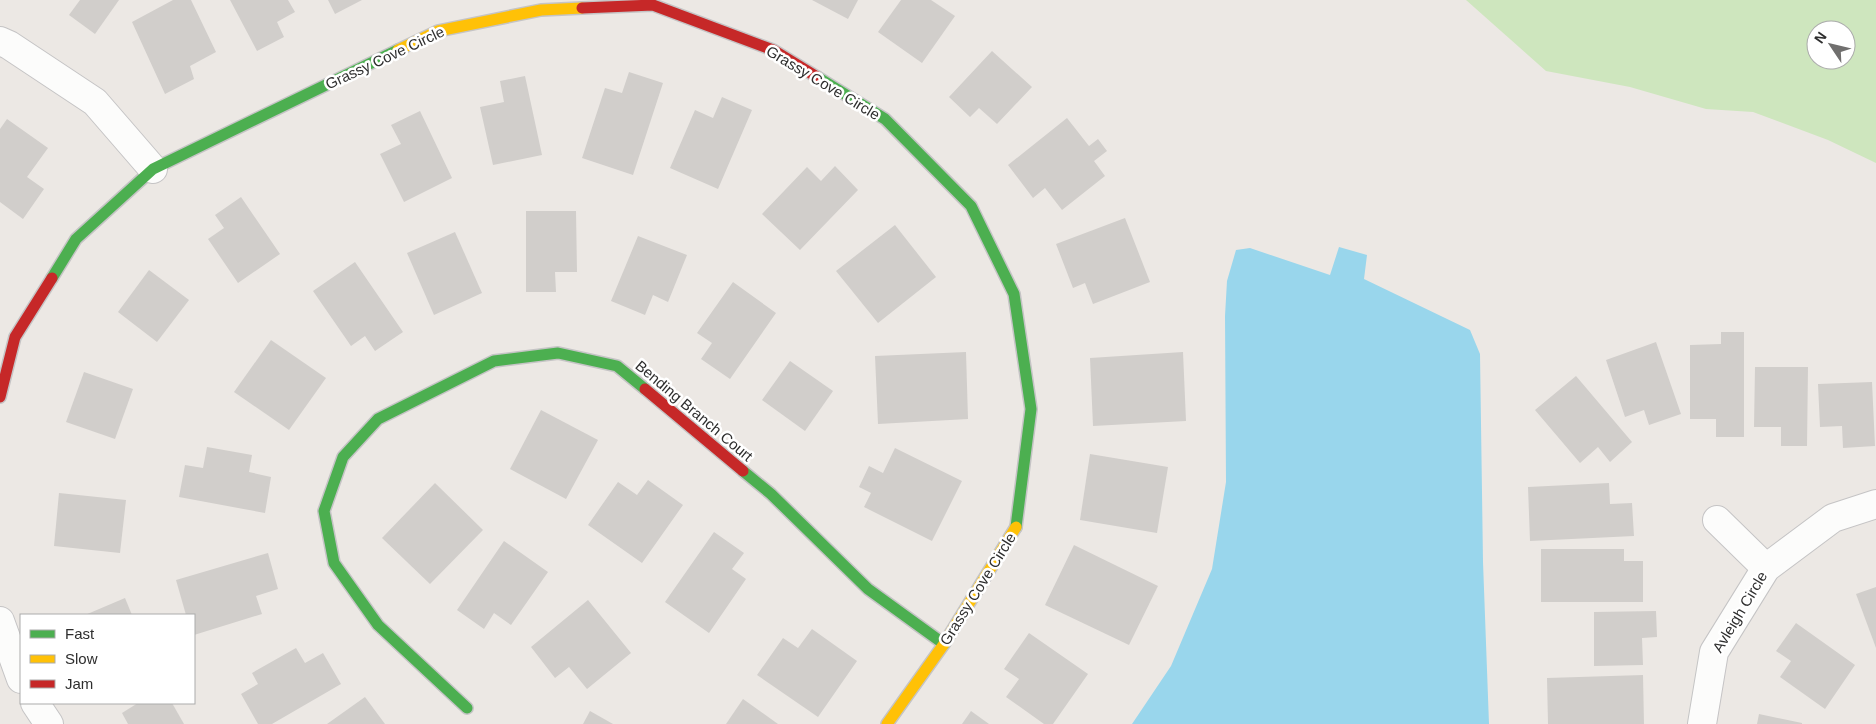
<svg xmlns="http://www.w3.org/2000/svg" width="1876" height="724" font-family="Arial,sans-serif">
<rect width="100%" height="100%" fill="#ece8e4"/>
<path fill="#cee6be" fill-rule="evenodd" d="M1466 0H1876V163L1828 140 1753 112 1706 109 1630 87 1546 71ZM1816 30H1846V60H1816Z"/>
<path fill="#99d6ec" d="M1339 247 1367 255 1364 279 1470 330 1480 354 1483 562 1489 724H1132L1171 666 1212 569 1226 482 1225 316 1227 281 1236 250 1250 248 1330 275Z"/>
<g fill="#d1cecb">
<path d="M80 0H119L95 34 69 15Z"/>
<path d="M173 0H191L216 52 190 66 194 79 165 94 132 22Z"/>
<path d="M230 0H288L295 12 277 22 284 37 257 51Z"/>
<path d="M328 0H362L335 14Z"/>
<path d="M812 0H858L848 19Z"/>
<path d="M901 0H931L955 16 922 63 878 32Z"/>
<path d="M992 51 1032 87 997 124 979 108 970 117 949 97Z"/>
<path d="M629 72 663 83 633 175 582 158 605 88 622 93Z"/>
<path d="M525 76 542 155 493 165 480 107 504 102 500 81Z"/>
<path d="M722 97 752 110 718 189 670 168 695 110 713 118Z"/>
<path d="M420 111 452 178 404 202 380 154 401 144 391 125Z"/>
<path d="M1067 118 1089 146 1098 139 1107 151 1094 161 1105 176 1062 210 1045 188 1033 198 1008 165Z"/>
<path d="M7 119 48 148 27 177 44 189 23 219 0 202V129Z"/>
<path d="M835 166 858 190 800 250 762 214 807 167 821 181Z"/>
<path d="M241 197 280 254 238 283 208 239 224 228 215 215Z"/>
<path d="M526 211H576L577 272H555L556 292H526Z"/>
<path d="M1125 218 1150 282 1093 304 1085 283 1073 288 1056 244Z"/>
<path d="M895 225 936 277 878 323 836 271Z"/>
<path d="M455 232 482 293 434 315 407 253Z"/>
<path d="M638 236 687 255 668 302 653 295 645 315 611 301Z"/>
<path d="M355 262 403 332 375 351 365 336 351 346 313 291Z"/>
<path d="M149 270 189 300 157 342 118 312Z"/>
<path d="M733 282 776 313 730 379 701 359 712 343 697 333Z"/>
<path d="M1721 332H1744V437H1716V419H1690V345L1721 344Z"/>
<path d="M271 340 326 378 289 430 234 392Z"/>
<path d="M1656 342 1681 414 1649 425 1644 410 1625 417 1606 360Z"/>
<path d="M966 352 968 419 878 424 875 356Z"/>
<path d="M1183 352 1186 421 1093 426 1090 358Z"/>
<path d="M790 361 833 391 805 431 762 400Z"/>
<path d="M1755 367H1808L1807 446H1781V427H1754Z"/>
<path d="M84 372 133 389 115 439 66 422Z"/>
<path d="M1576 376 1632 442 1610 462 1598 447 1580 463 1535 410Z"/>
<path d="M1872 382 1875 446 1843 448 1842 426 1820 427 1818 384Z"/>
<path d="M541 410 598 440 566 499 510 469Z"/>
<path d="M207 447 252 455 249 472 271 477 265 513 179 497 185 465 203 468Z"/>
<path d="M895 448 962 481 932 541 864 507 871 493 859 487 869 466 883 473Z"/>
<path d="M1090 454 1168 467 1157 533 1080 520Z"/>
<path d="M648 480 683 505 642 563 588 525 618 482 637 495Z"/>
<path d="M435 483 483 530 430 584 382 538Z"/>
<path d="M1609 483 1610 504 1632 503 1634 536 1530 541 1528 487Z"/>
<path d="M59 493 126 500 120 553 54 546Z"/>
<path d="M714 532 744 553 732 569 746 579 709 633 665 602Z"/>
<path d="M504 541 548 572 511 625 494 613 484 629 457 610Z"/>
<path d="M1074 545 1158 586 1129 645 1045 605Z"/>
<path d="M1541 549H1624V561H1643V602H1541Z"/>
<path d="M268 553 278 589 256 596 262 614 194 635V615H186L176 580Z"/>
<path d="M1876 587V648L1856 594Z"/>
<path d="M125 598 132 615H85Z"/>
<path d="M588 600 631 653 587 689 569 667 555 678 531 647Z"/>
<path d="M1656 611 1657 637 1642 638 1643 665 1594 666V612Z"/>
<path d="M1796 623 1855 665 1825 709 1780 677 1791 661 1776 651Z"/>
<path d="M812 629 857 661 818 717 757 675 783 638 798 648Z"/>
<path d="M1029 633 1088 674 1053 724H1044L1006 697 1019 679 1004 669Z"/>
<path d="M296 648 305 663 323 653 341 684 272 724H258L241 694 258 684 252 673Z"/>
<path d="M1643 675 1644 724H1548L1547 678Z"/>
<path d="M365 697 385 724H327Z"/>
<path d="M743 699 778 724H726Z"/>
<path d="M138 703H172L184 724H128L122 713Z"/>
<path d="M590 711 613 724H583Z"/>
<path d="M971 711 989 724H962Z"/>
<path d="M1759 714 1802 723V724H1757Z"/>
</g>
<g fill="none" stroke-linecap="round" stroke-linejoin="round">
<g stroke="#c5c4c5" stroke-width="30">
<g id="street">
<path d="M0 41 9 45 95 102 153 169"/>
<path d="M1717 520 1766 568"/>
<path d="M0 621 21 679"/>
<path d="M35 703 49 724"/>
<path d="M1702 724 1714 652 1766 568 1833 518 1876 504"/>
</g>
</g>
<g stroke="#c5c4c5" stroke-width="14">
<g id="fast">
<path d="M817 77 885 119 971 206 1014 294 1031 409 1016 527"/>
<path d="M52 278 76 239 153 169 398 50"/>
<path d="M743 471 771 494 868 589 944 644"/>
<path d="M467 708 378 625 334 563 324 511 343 457 378 419 494 361 558 353 617 366 645 389"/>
</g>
</g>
<g stroke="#c5c4c5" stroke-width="14">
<g id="slow">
<path d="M398 50 438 31 541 10 582 8"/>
<path d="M887 724 944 644 1016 527"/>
</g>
</g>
<g stroke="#c5c4c5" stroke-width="14">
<g id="jam">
<path d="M582 8 653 5 773 50 817 77"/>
<path d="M645 389 743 471"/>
<path d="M0 397 15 337 52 278"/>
</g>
</g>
<use href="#street" stroke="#fcfcfb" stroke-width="28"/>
<use href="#fast" stroke="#4caf50" stroke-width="11"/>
<use href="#slow" stroke="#ffc107" stroke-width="11"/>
<use href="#jam" stroke="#c62828" stroke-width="11"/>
</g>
<g text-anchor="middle" stroke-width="5" stroke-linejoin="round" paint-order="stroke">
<g font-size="15" fill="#2e2e2e" stroke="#fff">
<text transform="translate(385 58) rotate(-25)" y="5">Grassy Cove Circle</text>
<text transform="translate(823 83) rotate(31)" y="5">Grassy Cove Circle</text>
<text transform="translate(694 411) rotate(40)" y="5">Bending Branch Court</text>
<text transform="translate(978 589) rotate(-58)" y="5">Grassy Cove Circle</text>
<text transform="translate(1740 612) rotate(-59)" y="5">Avleigh Circle</text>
</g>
</g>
<rect x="20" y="614" width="175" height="90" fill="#ffffff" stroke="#ababab"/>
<rect x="30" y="630" width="25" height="8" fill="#4caf50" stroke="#ababab"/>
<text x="65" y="639" font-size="15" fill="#2e2e2e">Fast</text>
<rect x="30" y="655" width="25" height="8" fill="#ffc107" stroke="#ababab"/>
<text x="65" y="664" font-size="15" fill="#2e2e2e">Slow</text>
<rect x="30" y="680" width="25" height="8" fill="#c62828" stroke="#ababab"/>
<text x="65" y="689" font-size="15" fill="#2e2e2e">Jam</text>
<g transform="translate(1831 45) rotate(305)"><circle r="24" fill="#ffffff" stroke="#ababab"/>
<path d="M0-4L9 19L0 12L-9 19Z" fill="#706f6e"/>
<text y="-8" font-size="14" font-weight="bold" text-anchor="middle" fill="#2e2e2e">N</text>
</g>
</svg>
